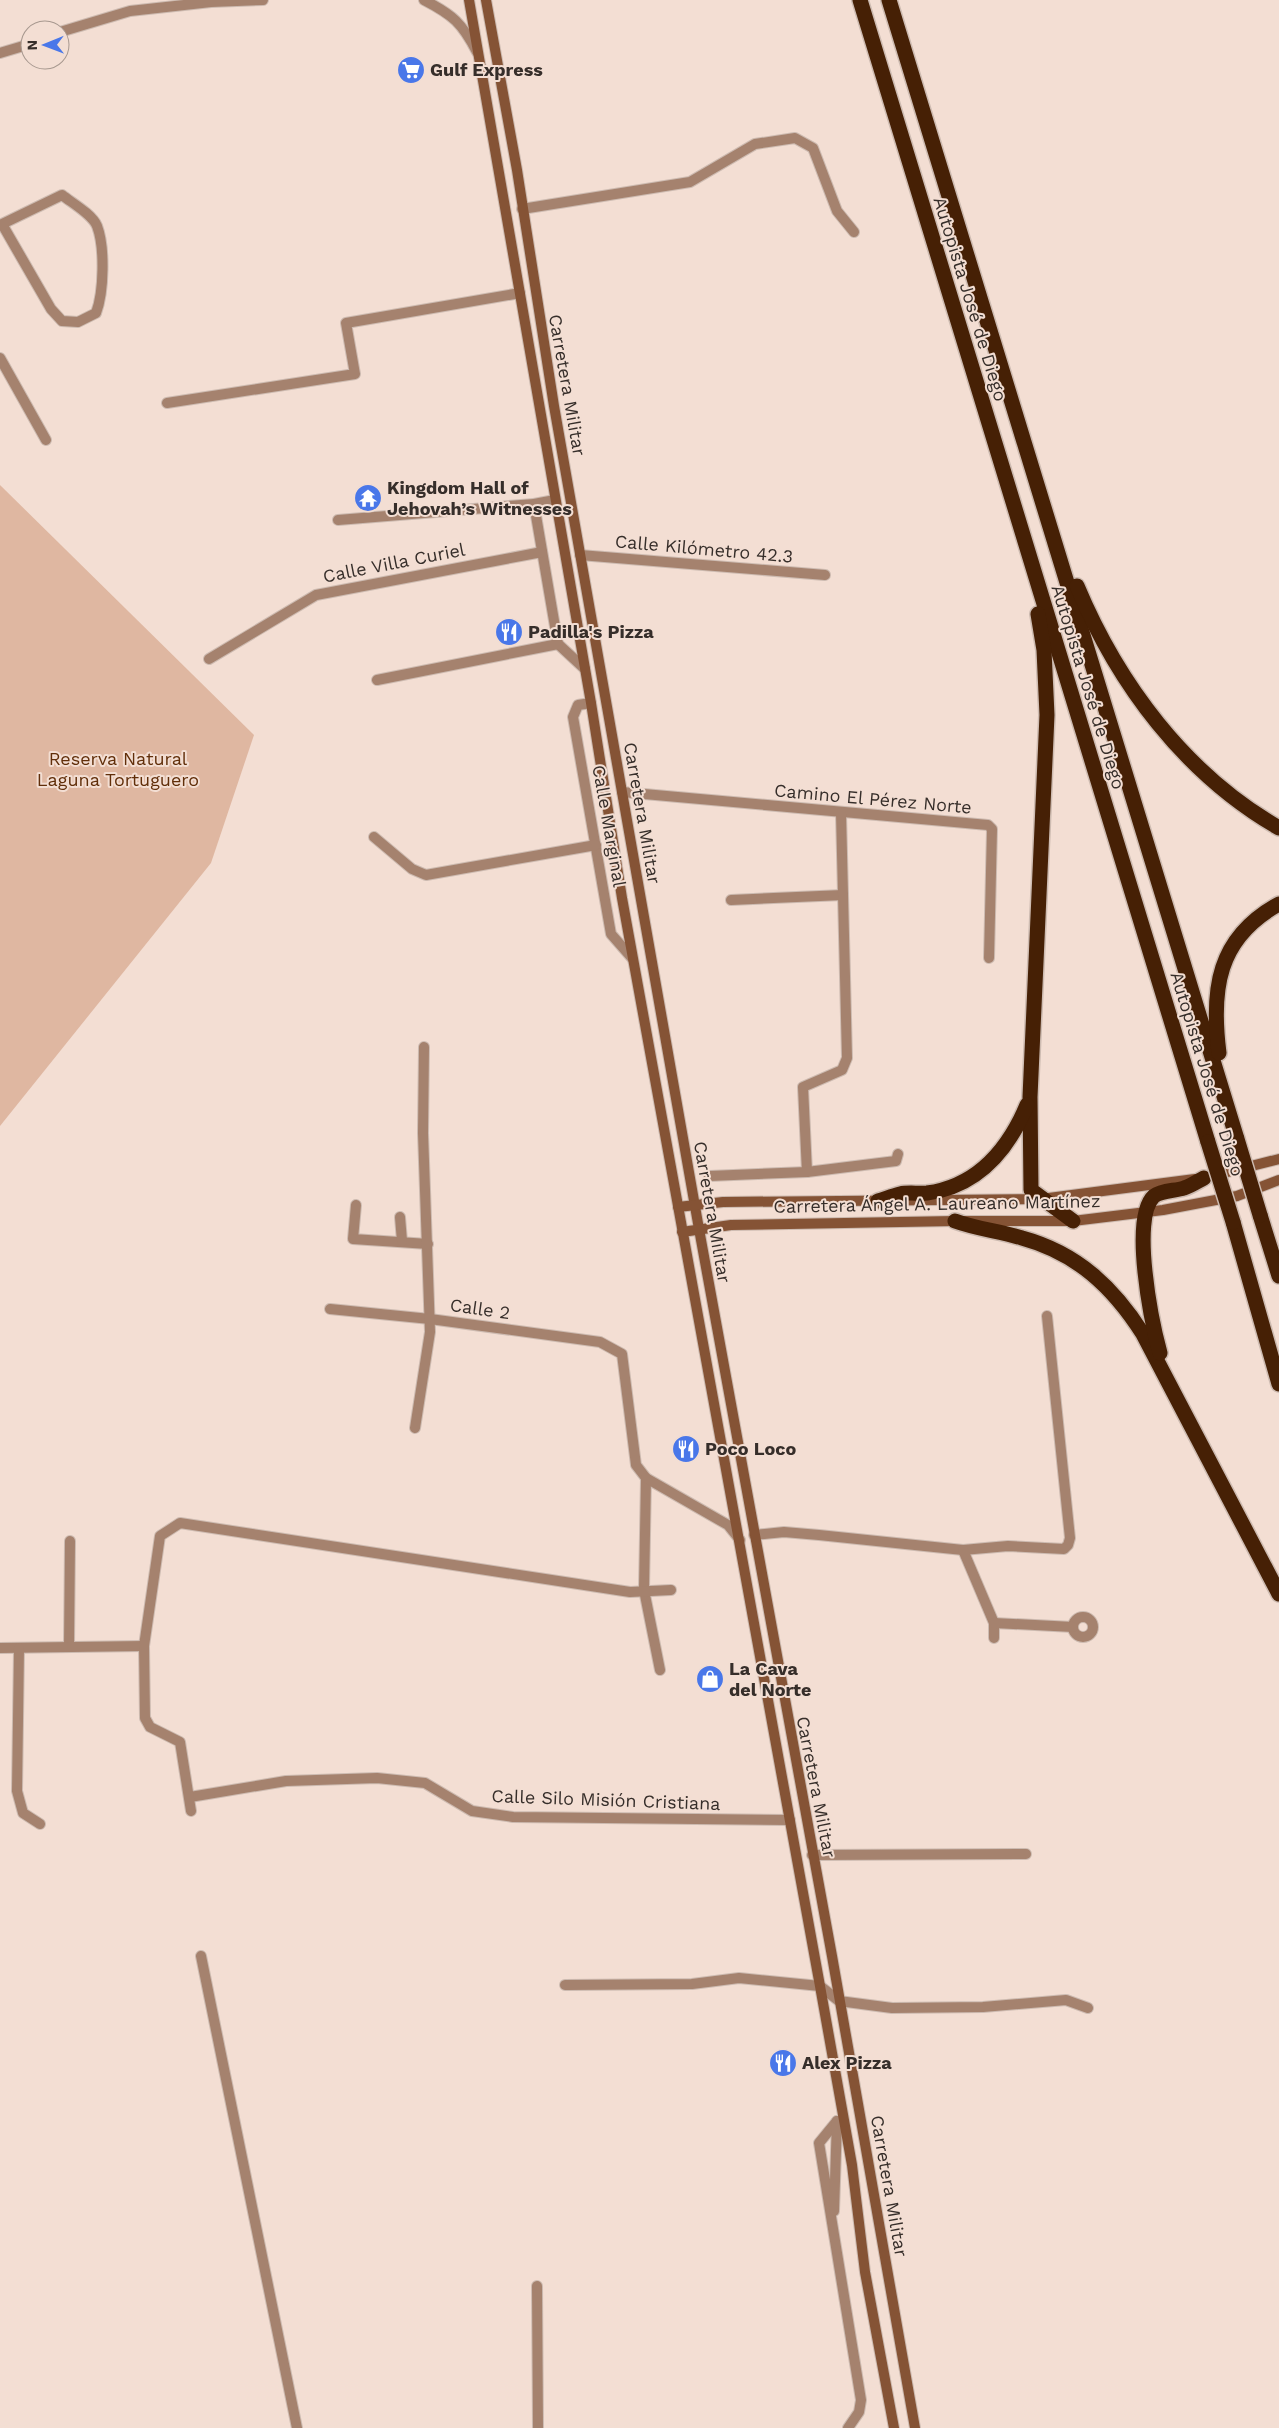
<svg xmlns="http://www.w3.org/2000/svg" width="1279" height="2428" font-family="'Work Sans',sans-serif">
<rect width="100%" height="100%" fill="#f3ded3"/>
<path fill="#dfb7a1" d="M0 485 254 735 211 863 0 1126Z"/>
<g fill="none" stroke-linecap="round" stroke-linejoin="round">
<g stroke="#cdbbb1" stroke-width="12">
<g id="minor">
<path d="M522 209 690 182 755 144 795 138 813 148 837 211 854 232"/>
<path d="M0 225 62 195C72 203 92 214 97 226 105 247 104 292 96 313L78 322 62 321 51 309 2 224"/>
<path d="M0 358 46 440"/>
<path d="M167 403 355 374 346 323 520 293"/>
<path d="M534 504 558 644 585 669"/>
<path d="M338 520 534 504 555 500"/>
<path d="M580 555 825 575"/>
<path d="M209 659 316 595 542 552"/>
<path d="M377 680 558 644"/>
<path d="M591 703 578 705 573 717 611 934 632 958"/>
<path d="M622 792 988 825 992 829 989 958"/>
<path d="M374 837 412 869 426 875 596 845"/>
<path d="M731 900 843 895"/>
<path d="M807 1172 803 1087 842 1070 847 1058 841 813"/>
<path d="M709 1176 807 1172 896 1161 898 1154"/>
<path d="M356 1205 353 1239 428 1244"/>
<path d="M400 1217 402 1241"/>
<path d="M330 1309 430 1319 600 1342 622 1354 636 1465 646 1478 644 1590 660 1670"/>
<path d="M415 1428 430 1332 423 1133 424 1047"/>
<path d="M646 1478 728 1525 740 1540"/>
<path d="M754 1535 784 1532 819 1535 963 1550 1008 1546 1064 1549 1068 1545 1070 1538 1047 1316"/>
<path d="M963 1550 994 1623V1638"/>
<circle cx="1083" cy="1627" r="10"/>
<path d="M994 1623 1073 1627"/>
<path d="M69 1647 70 1541"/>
<path d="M0 1648 144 1646"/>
<path d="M19 1648 17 1791 23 1813 40 1824"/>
<path d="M190 1797 286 1781 377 1778 425 1783 472 1811 513 1817 790 1820"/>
<path d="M191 1811 180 1742 150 1727 145 1718 144 1646 160 1536 180 1523 630 1592 671 1590"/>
<path d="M812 1855 1026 1854"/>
<path d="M201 1956 297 2428"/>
<path d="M565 1985 692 1984 739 1978 820 1986 839 2001 892 2008 983 2007 1066 2000 1088 2008"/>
<path d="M837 2121 819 2143 861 2400 859 2412 848 2428"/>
<path d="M834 2211 837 2121"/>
<path d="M537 2286 538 2428"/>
</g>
</g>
<g stroke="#cdbbb1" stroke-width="12">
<g id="tertiary">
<path d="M424 0C453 15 462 23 477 52"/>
<path d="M60 32 130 11 211 2 263 0"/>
<path d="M0 53 30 44"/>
</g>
</g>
<g stroke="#cdbbb1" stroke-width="12">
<g id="secondary">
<path d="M469 0 591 703 622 898 820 1986 852 2165 865 2272 894 2428"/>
<path d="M486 0 517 170 554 406 699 1229 832 1956 915 2428"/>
<path d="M1212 1176 1279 1159"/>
<path d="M678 1207 723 1202 1041 1199 1195 1179"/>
<path d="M682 1232 731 1225 955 1221H1073L1163 1210 1237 1196 1279 1180"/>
</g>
</g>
<g stroke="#cdbbb1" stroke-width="18">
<g id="motorway">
<path d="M860 0 1208 1142"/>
<path d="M889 0 1237 1139"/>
<path d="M1077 586C1118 684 1185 774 1279 828"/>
<path d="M1038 614 1044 650 1047 715 1030 1097 1031 1190 1073 1221"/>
<path d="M1219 1053C1211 990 1217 938 1279 904"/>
<path d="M878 1201C885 1199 892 1196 900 1194 909 1192 918 1194 927 1193 978 1186 1008 1150 1027 1105"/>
<path d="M1260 1215 1279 1276"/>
<path d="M955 1221C977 1229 999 1231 1022 1238 1077 1253 1113 1287 1143 1334L1279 1594"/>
<path d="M1233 1222 1279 1384"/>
<path d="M1160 1353C1152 1324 1130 1218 1154 1196 1162 1190 1175 1191 1184 1188 1191 1186 1198 1181 1204 1178"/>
</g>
</g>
<use href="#minor" stroke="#a5826e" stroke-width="10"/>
<use href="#tertiary" stroke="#a5826e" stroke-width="10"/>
<use href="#secondary" stroke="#855335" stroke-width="10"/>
<use href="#motorway" stroke="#462005" stroke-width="15"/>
<g stroke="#cdbbb1" stroke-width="18" stroke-linecap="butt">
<g id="motorway-bridge">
<path d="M1237 1139 1260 1215"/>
<path d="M1208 1142 1233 1222"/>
</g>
</g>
<use href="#motorway-bridge" stroke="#462005" stroke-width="15"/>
</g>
<defs>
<g id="supermarket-disc" transform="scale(1.4375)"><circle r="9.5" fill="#4977e9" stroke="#f3ded3"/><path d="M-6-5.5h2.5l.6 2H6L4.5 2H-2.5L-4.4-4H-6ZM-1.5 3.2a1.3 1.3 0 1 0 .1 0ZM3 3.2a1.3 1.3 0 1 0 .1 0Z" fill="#fff"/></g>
<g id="temple-disc" transform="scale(1.4375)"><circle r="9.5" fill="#4977e9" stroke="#f3ded3"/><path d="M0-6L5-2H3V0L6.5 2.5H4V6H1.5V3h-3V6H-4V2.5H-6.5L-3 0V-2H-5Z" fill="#fff"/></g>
<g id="restaurant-disc" transform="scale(1.4375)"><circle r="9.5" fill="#4977e9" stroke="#f3ded3"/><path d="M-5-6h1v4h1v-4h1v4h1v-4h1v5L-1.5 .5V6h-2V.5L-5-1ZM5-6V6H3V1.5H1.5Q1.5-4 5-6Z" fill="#fff"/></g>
<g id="shop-disc" transform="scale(1.4375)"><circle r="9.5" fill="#4977e9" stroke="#f3ded3"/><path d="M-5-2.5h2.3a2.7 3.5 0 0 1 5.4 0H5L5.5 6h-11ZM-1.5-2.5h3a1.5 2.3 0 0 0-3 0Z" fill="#fff"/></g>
</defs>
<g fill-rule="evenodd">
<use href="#supermarket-disc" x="411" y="70"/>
<use href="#temple-disc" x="368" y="498"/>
<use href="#restaurant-disc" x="509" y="632"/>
<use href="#restaurant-disc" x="686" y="1449"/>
<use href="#shop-disc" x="710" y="1679"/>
<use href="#restaurant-disc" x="783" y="2063"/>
</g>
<g text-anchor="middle" stroke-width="4" stroke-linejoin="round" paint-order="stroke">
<g font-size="18" font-weight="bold" fill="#362e2a" stroke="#f3ded3" text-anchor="start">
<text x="430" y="76">Gulf Express</text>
<text x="387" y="494">Kingdom Hall of<tspan x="387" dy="21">Jehovah’s Witnesses</tspan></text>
<text x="528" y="638">Padilla's Pizza</text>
<text x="705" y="1455">Poco Loco</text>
<text x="729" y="1675">La Cava<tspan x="729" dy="21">del Norte</tspan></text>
<text x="802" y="2069">Alex Pizza</text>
</g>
<g font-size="18" fill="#362e2a" stroke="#f3ded3">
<text transform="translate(970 299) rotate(73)" y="6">Autopista José de Diego</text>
<text transform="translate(567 385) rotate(80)" y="6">Carretera Militar</text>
<text transform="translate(704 549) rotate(5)" y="6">Calle Kilómetro 42.3</text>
<text transform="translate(394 563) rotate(-11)" y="6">Calle Villa Curiel</text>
<text transform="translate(1088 687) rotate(73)" y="6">Autopista José de Diego</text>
<text transform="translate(873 799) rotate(5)" y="6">Camino El Pérez Norte</text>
<text transform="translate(642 813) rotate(80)" y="6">Carretera Militar</text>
<text transform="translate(609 826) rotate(80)" y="6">Calle Marginal</text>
<text transform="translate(1207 1074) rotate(73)" y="6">Autopista José de Diego</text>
<text transform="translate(937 1204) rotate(-1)" y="6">Carretera Ángel A. Laureano Martínez</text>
<text transform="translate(712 1212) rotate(80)" y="6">Carretera Militar</text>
<text transform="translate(480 1309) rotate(8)" y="6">Calle 2</text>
<text transform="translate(816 1787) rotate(79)" y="6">Carretera Militar</text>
<text transform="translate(606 1800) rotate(2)" y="6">Calle Silo Misión Cristiana</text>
<text transform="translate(889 2186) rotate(80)" y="6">Carretera Militar</text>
</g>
<g font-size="18" fill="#612e09" stroke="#f3ded3">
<text x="118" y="765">Reserva Natural<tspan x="118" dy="21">Laguna Tortuguero</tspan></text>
</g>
</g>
<g transform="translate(45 45) rotate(269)"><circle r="24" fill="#f3ded3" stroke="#a7988f"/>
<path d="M0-4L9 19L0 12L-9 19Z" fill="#4977e9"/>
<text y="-8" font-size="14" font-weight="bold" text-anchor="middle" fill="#362e2a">N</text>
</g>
</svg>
